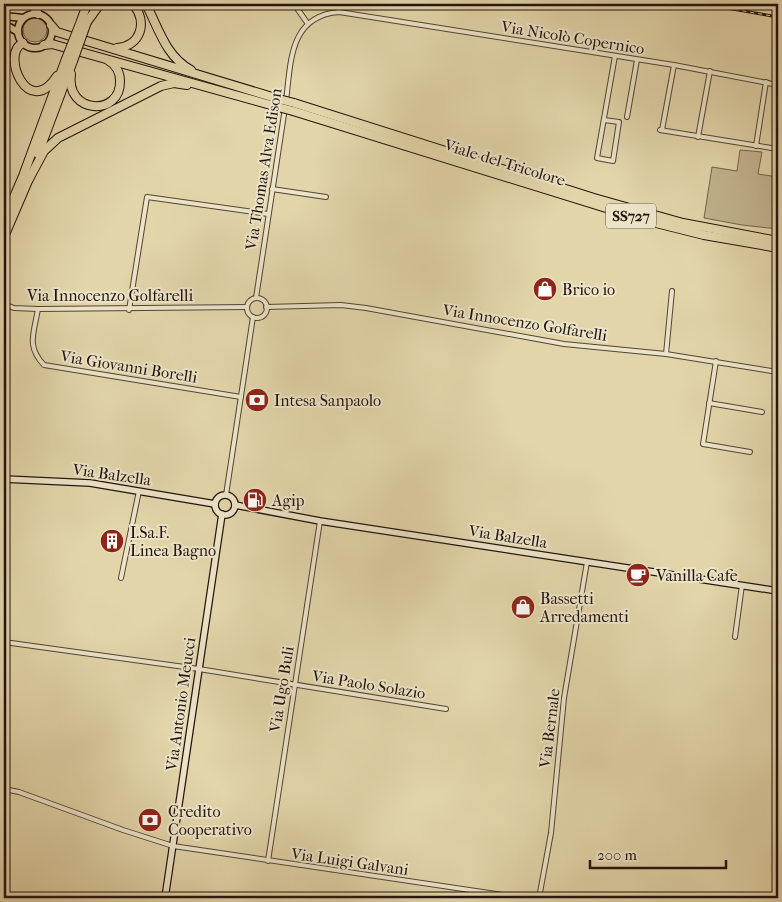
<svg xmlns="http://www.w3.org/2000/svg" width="782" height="902" font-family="'IM FELL French Canon',serif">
<rect width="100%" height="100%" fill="#e2d5aa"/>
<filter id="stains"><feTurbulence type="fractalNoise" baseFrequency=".004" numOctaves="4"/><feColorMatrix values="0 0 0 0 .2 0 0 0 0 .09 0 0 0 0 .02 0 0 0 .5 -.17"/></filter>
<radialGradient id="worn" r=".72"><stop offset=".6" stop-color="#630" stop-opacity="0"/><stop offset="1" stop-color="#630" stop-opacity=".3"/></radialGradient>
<g fill="#c2b48f" stroke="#72644e">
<circle cx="35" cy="30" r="12"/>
<path d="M740 150 762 152 758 174 778 177V229L742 225 704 218 712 167 737 171Z"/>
</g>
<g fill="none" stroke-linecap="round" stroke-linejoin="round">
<g stroke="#534434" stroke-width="6">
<g id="street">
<path d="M294 4 308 24"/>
<path d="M286 101C291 62 289 16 339 12L674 65 778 85"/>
<path d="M627 117 637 60"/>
<path d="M604 120 619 122 613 161 597 158 615 56"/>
<path d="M660 130 778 149"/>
<path d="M662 130 674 65"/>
<path d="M698 137 710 71"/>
<path d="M756 146 766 82"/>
<path d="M272 189 326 197"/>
<path d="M256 298 285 108"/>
<circle cx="257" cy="308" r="10"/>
<path d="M4 304 14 308 38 309 247 307"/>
<path d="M266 307 341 305 366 308 564 344 666 354 778 372"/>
<path d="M38 309C34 333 26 346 44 365L241 397"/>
<path d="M129 310 147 197 268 214"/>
<path d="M666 354 672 291"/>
<path d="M716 361 703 444 750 452"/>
<path d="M709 403 762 412"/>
<path d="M226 495 253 317"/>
<path d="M121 578 139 491"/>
<path d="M735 637 742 585"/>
<path d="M4 642 199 669 446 709"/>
<path d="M4 789 19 792 123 830 173 846 524 898"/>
<path d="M268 861 320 521"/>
<path d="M539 898 551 833 564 698 587 562"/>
</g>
</g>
<g stroke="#23130c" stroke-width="8">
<g id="secondary">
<path d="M4 479 90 483 215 504"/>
<circle cx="225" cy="505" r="10"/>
<path d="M235 505 320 521 778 591"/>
<path d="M165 898 222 514"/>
</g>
</g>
<g stroke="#23130c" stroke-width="9">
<g id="primary">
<circle cx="35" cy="31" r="17"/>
<path d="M4 16 23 18"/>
<path d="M4 24 18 32"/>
</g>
</g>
<g stroke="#23130c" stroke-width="10">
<g id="highway">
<path d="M32 4 38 14"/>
<path d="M146 4C158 27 166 57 191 70"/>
<path d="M81 21 87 4"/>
<path d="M87 22 100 4"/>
<path d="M51 25 57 32 279 99"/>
<path d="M23 43C0 53 28 121 57 76"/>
<path d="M44 45 52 44 278 107"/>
<path d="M117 48C141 46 148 22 133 4"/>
<path d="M71 74C65 114 121 117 120 81 120 73 116 65 109 61"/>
<path d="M294 103 594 198 683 223 778 241"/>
<path d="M293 111 648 221 704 235 778 248"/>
<path d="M38 154 73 61"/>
<path d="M29 179 44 151 58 138 161 86 174 83 187 85"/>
<path d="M4 220 23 176 66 59"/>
<path d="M4 237 31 174"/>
</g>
</g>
<use href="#street" stroke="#ece4c8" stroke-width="4"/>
<use href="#secondary" stroke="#ece4c8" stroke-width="5.5"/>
<use href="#primary" stroke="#e2d5aa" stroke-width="6"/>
<use href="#highway" stroke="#e2d5aa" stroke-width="8"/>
<g stroke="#23130c" stroke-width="3">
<path id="rail" d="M703 4 778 17"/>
</g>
<use href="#rail" stroke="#ece4c8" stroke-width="1" stroke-dasharray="4" stroke-linecap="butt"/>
<g stroke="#23130c" stroke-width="10" stroke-linecap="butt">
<g id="highway-bridge">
<path d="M66 59 81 21"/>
<path d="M73 61 87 22"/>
<path d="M279 99 294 103"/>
<path d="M278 107 293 111"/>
</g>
</g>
<use href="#highway-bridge" stroke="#e2d5aa" stroke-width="8"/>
</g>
<defs>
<g id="shop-disc" transform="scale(1.25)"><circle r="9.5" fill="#8f2418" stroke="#ece4c8"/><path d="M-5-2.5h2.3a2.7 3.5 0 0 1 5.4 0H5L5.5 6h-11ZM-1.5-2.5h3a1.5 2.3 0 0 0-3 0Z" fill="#fff"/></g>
<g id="bank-disc" transform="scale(1.25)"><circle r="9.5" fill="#8f2418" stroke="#ece4c8"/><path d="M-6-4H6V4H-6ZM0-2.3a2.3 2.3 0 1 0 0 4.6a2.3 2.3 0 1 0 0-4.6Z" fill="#fff"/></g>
<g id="fuel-disc" transform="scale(1.25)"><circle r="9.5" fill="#8f2418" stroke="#ece4c8"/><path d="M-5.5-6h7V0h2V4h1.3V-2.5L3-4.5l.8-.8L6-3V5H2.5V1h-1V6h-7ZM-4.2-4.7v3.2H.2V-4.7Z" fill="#fff"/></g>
<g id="building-disc" transform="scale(1.25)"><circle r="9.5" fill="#8f2418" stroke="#ece4c8"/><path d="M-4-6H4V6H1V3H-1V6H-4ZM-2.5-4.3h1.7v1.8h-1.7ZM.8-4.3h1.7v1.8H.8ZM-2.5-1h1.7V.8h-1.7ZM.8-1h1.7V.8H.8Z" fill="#fff"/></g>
<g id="cafe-disc" transform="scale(1.25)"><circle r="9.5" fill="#8f2418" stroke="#ece4c8"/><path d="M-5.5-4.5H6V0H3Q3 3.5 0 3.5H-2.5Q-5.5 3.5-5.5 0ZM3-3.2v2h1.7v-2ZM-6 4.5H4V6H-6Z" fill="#fff"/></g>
</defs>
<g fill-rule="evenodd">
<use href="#shop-disc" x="545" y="289"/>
<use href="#bank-disc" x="257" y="400"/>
<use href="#fuel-disc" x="255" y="500"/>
<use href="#building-disc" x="112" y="541"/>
<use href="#cafe-disc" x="638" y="575"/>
<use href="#shop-disc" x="523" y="607"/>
<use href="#bank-disc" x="150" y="820"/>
</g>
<g text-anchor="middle" stroke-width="4" stroke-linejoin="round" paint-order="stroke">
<rect fill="#ece4c8" stroke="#5f5244" stroke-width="1" x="606" y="203.5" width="50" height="25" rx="4"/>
<g font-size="15" font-weight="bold" fill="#23130c">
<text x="631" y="221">SS727</text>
</g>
<g font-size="16" fill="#23130c" stroke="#ece4c8">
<text transform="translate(573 37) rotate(9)" y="6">Via Nicolò Copernico</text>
<text transform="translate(505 162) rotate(17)" y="6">Viale del Tricolore</text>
<text transform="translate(263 169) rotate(-81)" y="6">Via Thomas Alva Edison</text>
<text x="110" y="301">Via Innocenzo Golfarelli</text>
<text transform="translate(525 322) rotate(9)" y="6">Via Innocenzo Golfarelli</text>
<text transform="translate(129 366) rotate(9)" y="6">Via Giovanni Borelli</text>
<text transform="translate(112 474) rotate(8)" y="6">Via Balzella</text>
<text transform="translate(508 536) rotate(9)" y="6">Via Balzella</text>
<text transform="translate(369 684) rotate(9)" y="6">Via Paolo Solazio</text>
<text transform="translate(281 689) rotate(-81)" y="6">Via Ugo Buli</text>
<text transform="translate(180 704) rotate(-82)" y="6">Via Antonio Meucci</text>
<text transform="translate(549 728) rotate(-83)" y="6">Via Bernale</text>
<text transform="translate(350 861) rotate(8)" y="6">Via Luigi Galvani</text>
</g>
<g font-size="16" fill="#23130c" stroke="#ece4c8" text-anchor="start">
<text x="562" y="295">Brico io</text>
<text x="274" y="406">Intesa Sanpaolo</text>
<text x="272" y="506">Agip</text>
<text x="130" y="538">I.Sa.F.<tspan x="130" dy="18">Linea Bagno</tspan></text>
<text x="656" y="581">Vanilla Cafe</text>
<text x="540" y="604">Bassetti<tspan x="540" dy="18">Arredamenti</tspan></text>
<text x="168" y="817">Credito<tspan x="168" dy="18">Cooperativo</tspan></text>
</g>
</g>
<rect width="782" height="902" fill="none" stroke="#e2d5aa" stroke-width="20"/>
<rect x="5" y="5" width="772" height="892" fill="none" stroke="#23130c" stroke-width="2.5"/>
<rect x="10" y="10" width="762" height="882" fill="none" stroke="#23130c"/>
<path d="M590 860v8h136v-8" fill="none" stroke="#23130c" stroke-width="2.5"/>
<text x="597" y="860" font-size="15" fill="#23130c" stroke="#ece4c8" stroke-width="4" paint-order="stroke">200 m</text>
<rect width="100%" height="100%" filter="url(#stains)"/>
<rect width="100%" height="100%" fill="url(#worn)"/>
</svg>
